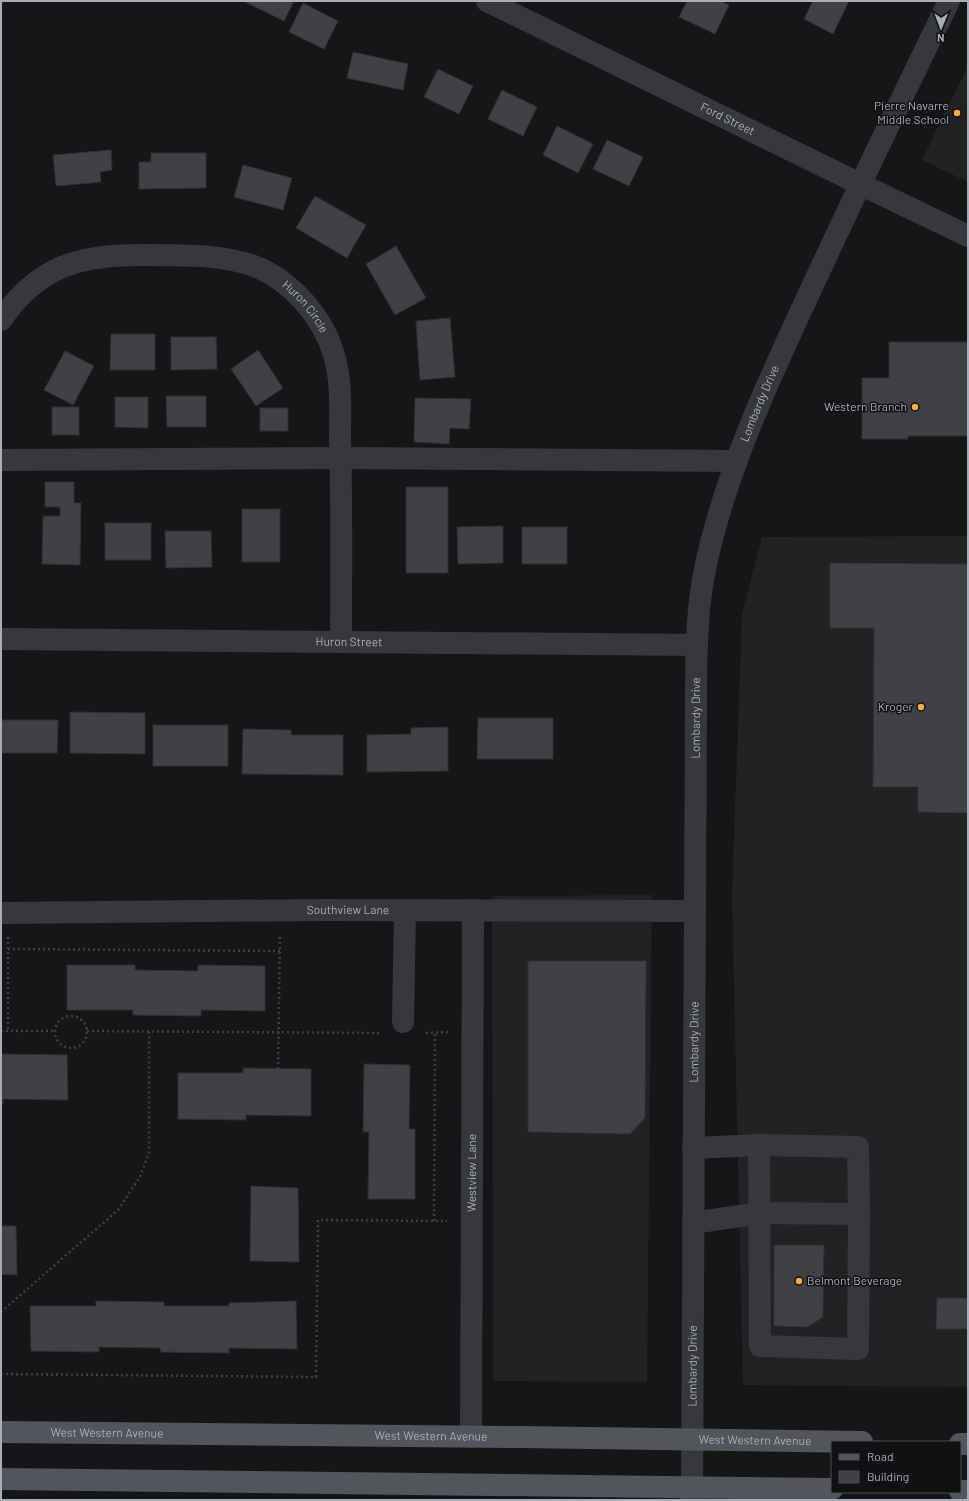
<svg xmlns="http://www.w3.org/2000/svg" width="969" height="1501" font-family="Barlow,sans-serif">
<rect width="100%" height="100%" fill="#161618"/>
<g fill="#222225">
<path d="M968 66V182L922 160Z"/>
<path d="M968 536V1387L743 1385 732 895 742 614 762 537Z"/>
<path d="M652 895 647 1382 493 1381 492 896Z"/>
</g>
<g fill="#404145" stroke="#303034">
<path d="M243 1H294L284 21Z"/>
<path d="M687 1H721L729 5 715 34 679 17Z"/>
<path d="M813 1H849L833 34 804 19Z"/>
<path d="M303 3 338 21 324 49 289 32Z"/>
<path d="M353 52 408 64 403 90 347 78Z"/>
<path d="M438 69 473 86 459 114 424 97Z"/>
<path d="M502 90 537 107 523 136 488 119Z"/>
<path d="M557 126 593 144 578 173 543 155Z"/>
<path d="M607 140 643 157 629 186 593 169Z"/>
<path d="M111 150 112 170 100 172 101 182 56 186 53 155Z"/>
<path d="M151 153H206V188L139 189V162H151Z"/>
<path d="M243 165 292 178 283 210 234 197Z"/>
<path d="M315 196 366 225 347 258 296 228Z"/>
<path d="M396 246 426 298 395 315 366 264Z"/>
<path d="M450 318 455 377 420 380 416 321Z"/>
<path d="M111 334H155V370H110Z"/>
<path d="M171 337H216L217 369 171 370Z"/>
<path d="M889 342H968V436H908V439H862V378H889Z"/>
<path d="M258 350 283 388 256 406 231 369Z"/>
<path d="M65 351 94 366 73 405 44 390Z"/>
<path d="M166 396H206V427H167Z"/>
<path d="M115 397H148V428L115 427Z"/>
<path d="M415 398 471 399 469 429 450 428 449 444 414 442Z"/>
<rect x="52" y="407" width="27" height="28"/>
<rect x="260" y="408" width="28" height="23"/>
<path d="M45 482H74V503H81L80 565 42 564 43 516H60V507H45Z"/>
<rect x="406" y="487" width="42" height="86"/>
<rect x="242" y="509" width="38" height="53"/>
<rect x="105" y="523" width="46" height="37"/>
<path d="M503 526V563L458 564 457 527Z"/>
<rect x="522" y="527" width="45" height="37"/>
<path d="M165 531H211L212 567 166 568Z"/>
<path d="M830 563 968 564V813L918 812V787H873L874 628H830Z"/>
<path d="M70 712 145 713V754L70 753Z"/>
<path d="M478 718H553V759H477Z"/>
<path d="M1 720H58L57 753H1Z"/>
<rect x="153" y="725" width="75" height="41"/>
<path d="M448 727V771L367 772V735L411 734V728Z"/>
<path d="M243 729 291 730V735H343V775L242 774Z"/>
<path d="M528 961H646L645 1118 630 1134 528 1132Z"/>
<path d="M67 965H135V970L198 971V965L265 966V1011L201 1010V1016L133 1015V1010H67Z"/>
<path d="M1 1054 67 1055 68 1100 3 1099V1104H1Z"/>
<path d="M364 1064 410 1065 409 1129H415V1199H368L369 1132H363Z"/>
<path d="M243 1068 311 1069V1116L246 1115V1120L178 1119V1073H243Z"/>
<path d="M251 1186 298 1188 299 1262 250 1261Z"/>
<path d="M1 1226H16L17 1275 1 1274Z"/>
<path d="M774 1245H824L823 1317 807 1327 774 1326Z"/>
<path d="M937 1298H968V1329H936Z"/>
<path d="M96 1301 164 1302V1306H229V1303L296 1301 297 1349 229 1348V1353L161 1352 160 1348 99 1347V1352L31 1351 30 1306H96Z"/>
</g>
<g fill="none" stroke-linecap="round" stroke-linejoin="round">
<g stroke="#3d3f44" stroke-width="2.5" stroke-dasharray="2 3" stroke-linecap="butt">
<path d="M8 937V1031"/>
<path d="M8 949 280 951"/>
<circle cx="71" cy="1032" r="16"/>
<path d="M1 1031H55"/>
<path d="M87 1031 381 1033"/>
<path d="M426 1033 449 1032"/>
<path d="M278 1069 280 935"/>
<path d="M434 1221 435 1033"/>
<path d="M1 1312 118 1210 140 1177 149 1153V1031"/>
<path d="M1 1374 316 1377 318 1220 447 1221"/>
</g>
<g stroke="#37383d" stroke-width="22">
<path id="s1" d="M487 1 860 184 968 236"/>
<path id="s2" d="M1 320C41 262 85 254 151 255 185 256 221 254 254 266 291 280 323 317 334 355 342 381 340 411 340 438 342 506 341 574 341 642"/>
<path d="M1 460 341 458 737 461"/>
<path id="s3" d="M1 639 697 645"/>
<path id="s4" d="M1 913 321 910 695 911"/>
<path d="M403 1022 405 910"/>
<path d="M693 1148 759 1145"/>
<path d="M693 1223 760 1213 859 1214 858 1349 760 1346 759 1145 858 1147 859 1214"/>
<path id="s5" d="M471 1436 473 910"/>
<path id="s6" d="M692 1500 696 708C696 666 696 621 703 579 721 483 765 388 806 300 852 200 901 100 949 1"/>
</g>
<g stroke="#53555c" stroke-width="22">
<path id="s7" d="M1 1432 519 1437 862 1442"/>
<path d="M960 1444H968"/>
<path d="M1 1479 832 1489"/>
<path d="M960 1491H968"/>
</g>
</g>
<g fill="#f2b134" stroke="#111113" stroke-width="1.5">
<circle cx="957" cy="113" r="4"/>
<circle cx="915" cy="407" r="4"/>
<circle cx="921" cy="707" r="4"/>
<circle cx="799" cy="1281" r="4"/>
</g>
<g text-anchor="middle" stroke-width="3" stroke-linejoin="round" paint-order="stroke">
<g font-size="12" fill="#a8adb8" stroke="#111113" text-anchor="end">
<text x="949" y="110">Pierre Navarre<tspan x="949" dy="14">Middle School</tspan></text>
<text x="907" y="411">Western Branch</text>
<text x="913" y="711">Kroger</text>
<text x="807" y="1285" text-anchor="start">Belmont Beverage</text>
</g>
<g font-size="12" fill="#a8adb8" stroke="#111113">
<text dy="4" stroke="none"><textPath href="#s1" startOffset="268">Ford Street</textPath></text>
<text dy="4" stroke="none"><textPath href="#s2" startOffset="343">Huron Circle</textPath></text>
<text dy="4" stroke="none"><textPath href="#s6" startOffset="1106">Lombardy Drive</textPath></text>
<text dy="4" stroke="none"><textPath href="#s3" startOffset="348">Huron Street</textPath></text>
<text dy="4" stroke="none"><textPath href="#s6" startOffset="782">Lombardy Drive</textPath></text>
<text dy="4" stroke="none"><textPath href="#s4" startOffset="347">Southview Lane</textPath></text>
<text dy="4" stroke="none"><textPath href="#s6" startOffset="458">Lombardy Drive</textPath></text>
<text dy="4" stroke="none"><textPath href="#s5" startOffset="263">Westview Lane</textPath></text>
<text dy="4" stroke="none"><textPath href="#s6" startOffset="134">Lombardy Drive</textPath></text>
<text dy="4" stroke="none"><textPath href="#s7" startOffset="106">West Western Avenue</textPath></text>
<text dy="4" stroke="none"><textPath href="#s7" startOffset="430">West Western Avenue</textPath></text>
<text dy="4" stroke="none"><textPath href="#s7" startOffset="754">West Western Avenue</textPath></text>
</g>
</g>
<rect width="969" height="1501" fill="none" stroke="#a8adb8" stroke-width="4"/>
<rect x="831" y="1441" width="130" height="52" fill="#111113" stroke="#4d4f55"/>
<rect x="839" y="1454" width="20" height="6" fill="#53555c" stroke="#4d4f55"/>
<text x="867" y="1461" font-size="12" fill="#a8adb8">Road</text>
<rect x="839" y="1471" width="20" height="12" fill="#404145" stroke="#4d4f55"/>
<text x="867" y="1481" font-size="12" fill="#a8adb8">Building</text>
<g transform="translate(941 28) rotate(181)" stroke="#111113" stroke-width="3" paint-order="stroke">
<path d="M0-3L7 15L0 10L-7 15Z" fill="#a8adb8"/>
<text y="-6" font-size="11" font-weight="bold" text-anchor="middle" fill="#a8adb8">N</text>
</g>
</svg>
